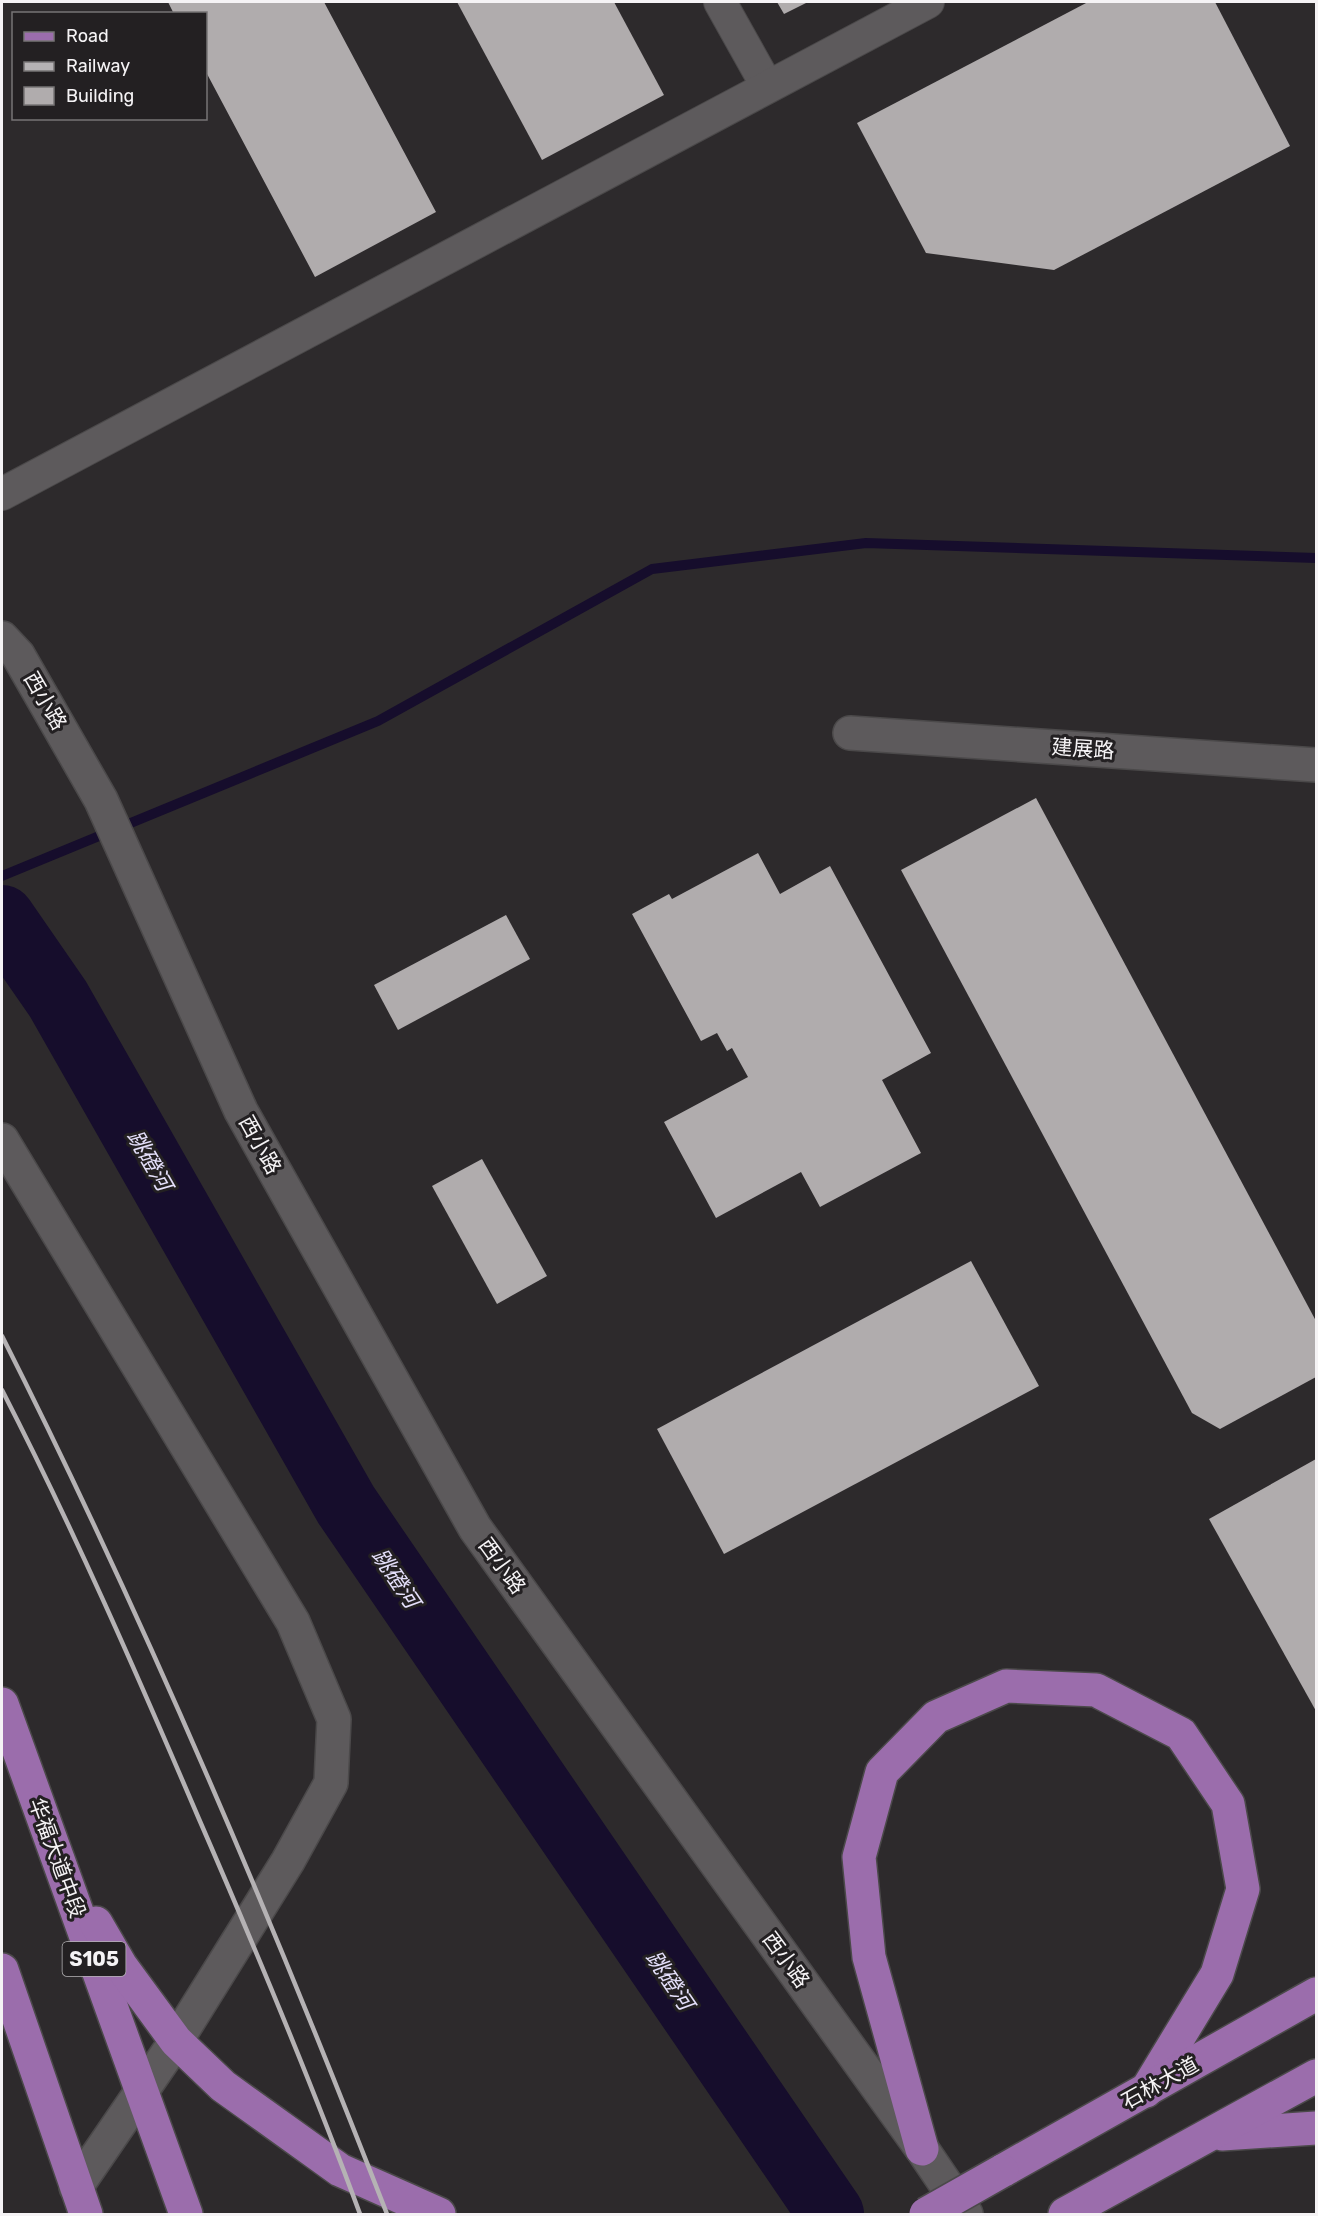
<svg xmlns="http://www.w3.org/2000/svg" width="1318" height="2216" font-family="Rubik,'Noto Sans SC',sans-serif">
<rect width="100%" height="100%" fill="#2d2a2c"/>
<g fill="none" stroke-linecap="round" stroke-linejoin="round">
<path stroke="#160d2c" stroke-width="10" d="M2 876 378 721 652 569 866 543 1316 558"/>
<path stroke="#160d2c" stroke-width="66" d="M2 918 58 999 346 1505 831 2214"/>
</g>
<g fill="#b0acad">
<path d="M168 2H324L436 212 315 277 206 72V14H174Z"/>
<path d="M457 2H614L664 95 542 160Z"/>
<path d="M777 2H808L784 14Z"/>
<path d="M1088 2H1215L1290 146 1054 270 926 253 857 123Z"/>
<path d="M1036 798 1316 1321V1377L1220 1429 1192 1413 901 870Z"/>
<path d="M758 853 780 894 830 866 931 1053 882 1080 921 1153 820 1207 801 1172 716 1218 664 1122 748 1077 732 1048 727 1051 717 1033 701 1041 632 914 669 894 672 899Z"/>
<path d="M506 915 530 959 398 1030 374 985Z"/>
<path d="M482 1159 547 1276 497 1304 432 1186Z"/>
<path d="M971 1261 1039 1386 724 1554 657 1429Z"/>
<path d="M1316 1459V1711L1209 1519Z"/>
</g>
<g fill="none" stroke-linecap="round" stroke-linejoin="round">
<g stroke="#4b494a" stroke-width="34">
<g id="street">
<path d="M720 2 767 86"/>
<path d="M2 494 928 2"/>
</g>
</g>
<g stroke="#4b494a" stroke-width="36">
<g id="secondary">
<path d="M2 638 18 655 101 800 241 1111 475 1528 922 2149 966 2214"/>
<path d="M850 733 1316 765"/>
<path d="M2 1140 293 1622 334 1719 331 1783 288 1861 176 2041 76 2187"/>
</g>
</g>
<g stroke="#4b494a" stroke-width="36">
<g id="primary">
<path d="M2 1704 186 2214"/>
<path d="M96 1923 121 1966 176 2041 223 2086 340 2170 439 2214"/>
<path d="M2 1970 86 2214"/>
<path d="M1222 2134 1316 2128"/>
<path d="M922 2149 869 1957 859 1857 882 1772 936 1717 1006 1686 1096 1690 1181 1734 1228 1804 1243 1889 1217 1974 1146 2091"/>
<path d="M1002 2171 1316 1994"/>
<path d="M1065 2214 1316 2076"/>
</g>
</g>
<use href="#street" stroke="#5d5a5c" stroke-width="32"/>
<use href="#secondary" stroke="#5d5a5c" stroke-width="33"/>
<use href="#primary" stroke="#9b6dac" stroke-width="33"/>
<g stroke="#b5b2b4" stroke-width="4.5">
<path d="M2 1336C146 1621 271 1916 387 2214"/>
<path d="M2 1390C74 1530 137 1674 199 1819 256 1950 311 2081 360 2214"/>
</g>
<g stroke="#4b494a" stroke-width="36" stroke-linecap="butt">
<path id="primary-bridge" d="M926 2214 1002 2171"/>
</g>
<use href="#primary-bridge" stroke="#9b6dac" stroke-width="33"/>
</g>
<g text-anchor="middle" stroke-width="6" stroke-linejoin="round" paint-order="stroke">
<rect fill="#232022" stroke="#b6b4b6" stroke-width="1.5" x="62.5" y="1942" width="63" height="34" rx="4.5"/>
<g font-size="20" font-weight="bold" fill="#f5f3f5">
<text x="94" y="1966">S105</text>
</g>
<g font-size="21" fill="#f5f3f5" stroke="#232022">
<text transform="translate(45 701) rotate(60)" y="7">西小路</text>
<text transform="translate(1083 749) rotate(4)" y="7">建展路</text>
<text transform="translate(260 1145) rotate(61)" y="7">西小路</text>
<text transform="translate(502 1566) rotate(54)" y="7">西小路</text>
<text transform="translate(57 1858) rotate(70)" y="7">华福大道中段</text>
<text transform="translate(786 1960) rotate(54)" y="7">西小路</text>
<text transform="translate(1160 2083) rotate(-29)" y="7">石林大道</text>
</g>
<g font-size="22" font-style="italic" fill="#e5e0fb" stroke="#232022">
<text transform="translate(150 1160) rotate(60)" y="8">跳磴河</text>
<text transform="translate(396 1578) rotate(56)" y="8">跳磴河</text>
<text transform="translate(670 1980) rotate(56)" y="8">跳磴河</text>
</g>
</g>
<rect width="1318" height="2216" fill="none" stroke="#f5f3f5" stroke-width="6"/>
<rect x="12" y="12" width="195" height="108" fill="#232022" stroke="#777476" stroke-width="1.5"/>
<rect x="24" y="32" width="30" height="9" fill="#9b6dac" stroke="#777476" stroke-width="1.5"/>
<text x="66" y="42" font-size="18" fill="#f5f3f5">Road</text>
<rect x="24" y="62" width="30" height="9" fill="#b5b2b4" stroke="#777476" stroke-width="1.5"/>
<text x="66" y="72" font-size="18" fill="#f5f3f5">Railway</text>
<rect x="24" y="87" width="30" height="18" fill="#b0acad" stroke="#777476" stroke-width="1.5"/>
<text x="66" y="102" font-size="18" fill="#f5f3f5">Building</text>
</svg>
